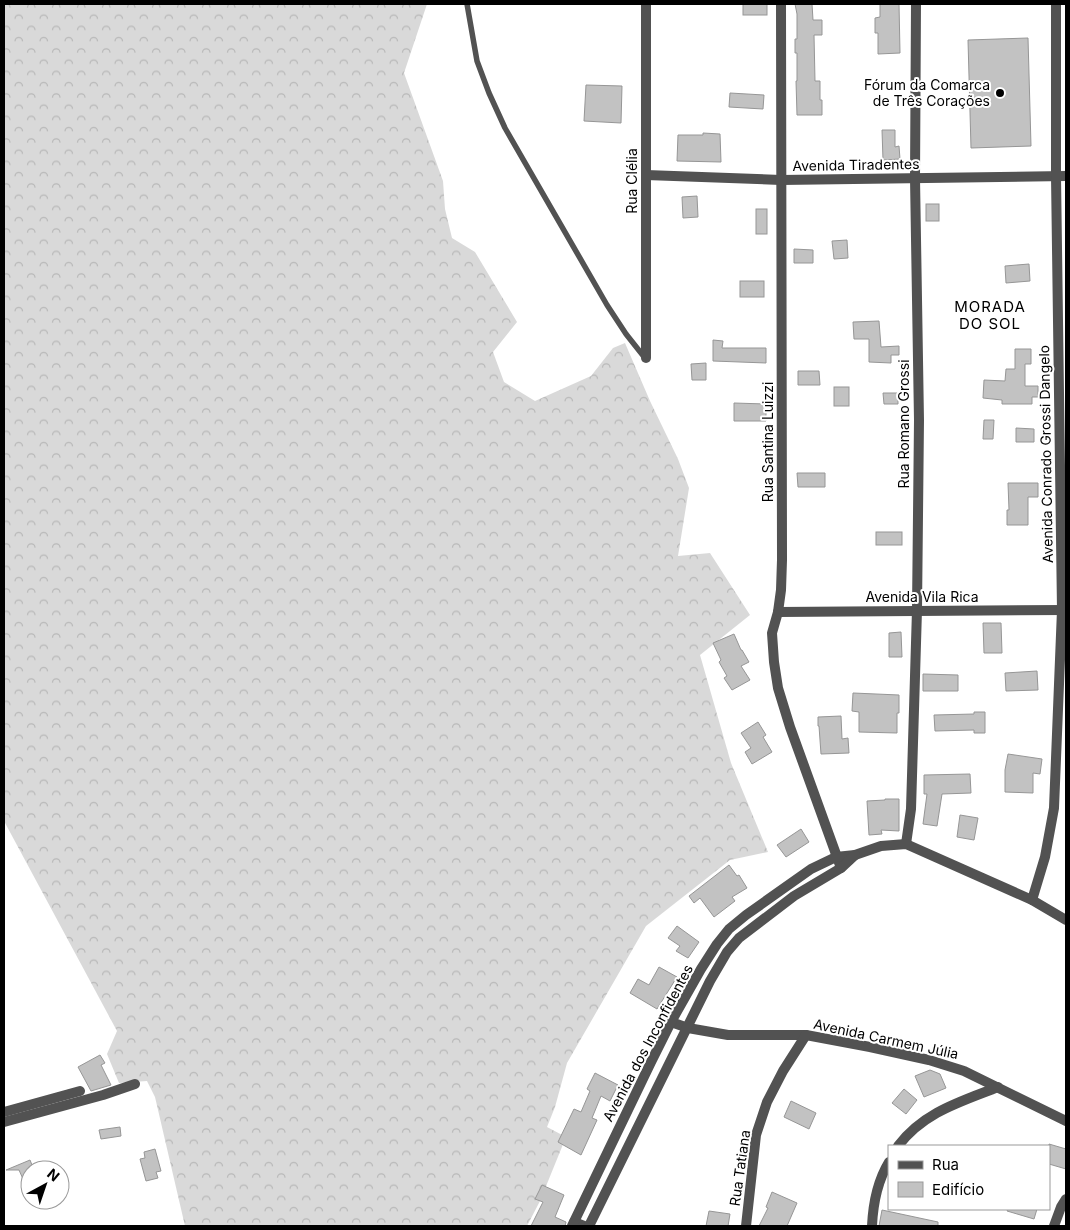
<svg xmlns="http://www.w3.org/2000/svg" width="1070" height="1230" font-family="Inter,sans-serif">
<defs>
<pattern id="forest-crowns" width="20" height="18" patternUnits="userSpaceOnUse" patternTransform="scale(1.25)"><rect width="20" height="18" fill="#d9d9d9"/><path d="M2 6a3 3 0 1 1 6 0M12 15a3 3 0 1 1 6 0" fill="none" stroke="#b8b8b8"/></pattern>
</defs>
<rect width="100%" height="100%" fill="#fff"/>
<path fill="url(#forest-crowns)" d="M4 4H427L404 73 443 181 445 209 452 238 475 252 517 322 493 352 504 382 535 401 591 376 613 348 625 343 650 401 678 459 689 488 678 556 710 553 750 615 700 655 731 763 768 852 730 860 646 926 567 1063 555 1107 547 1127 566 1137 540 1201 527 1226H185L155 1097 147 1081 119 1083 107 1054 117 1031 4 821Z"/>
<g fill="#c2c2c2" stroke="#969696">
<rect x="743" y="4" width="24" height="11"/>
<path d="M795 4H812L813 20H822V35H814L815 81H820V100H822V115H797L796 81H797V53H795V39H797V14Z"/>
<path d="M880 4H899L900 53 878 54V33H875V18L880 17Z"/>
<path d="M1028 38 1031 146 971 148 968 40Z"/>
<path d="M586 85 622 86 621 123 584 121Z"/>
<path d="M730 93 764 95 763 109 729 107Z"/>
<path d="M882 130H895V147L899 146 900 159 883 160Z"/>
<path d="M703 133 720 134 721 162 677 161 678 135H703Z"/>
<path d="M697 196 698 217 683 218 682 197Z"/>
<rect x="926" y="204" width="13" height="17"/>
<rect x="756" y="209" width="11" height="25"/>
<path d="M847 240 848 258 834 259 832 241Z"/>
<path d="M794 249 813 250V263H794Z"/>
<path d="M1029 264 1030 281 1006 283 1005 266Z"/>
<rect x="740" y="281" width="24" height="16"/>
<path d="M879 321 881 347 899 346V355H891V363L869 362V339H854L853 322Z"/>
<path d="M713 340 723 341 722 348H766V363L713 361Z"/>
<path d="M1015 349H1031V364H1025V386H1038V397H1032V404H1002V400L983 398 984 380 1005 381 1006 369H1015Z"/>
<path d="M706 363V380H692L691 364Z"/>
<path d="M798 371H819L820 385H798Z"/>
<rect x="834" y="387" width="15" height="19"/>
<path d="M883 393H898V404H884Z"/>
<path d="M734 403 766 404V421H734Z"/>
<path d="M984 420H994L993 439H983Z"/>
<path d="M1016 428 1034 429V442H1016Z"/>
<path d="M797 473H825V487H798Z"/>
<path d="M1008 483H1038V497H1028V525H1007V510H1009Z"/>
<rect x="876" y="532" width="26" height="13"/>
<path d="M983 623H1001L1002 653H984Z"/>
<path d="M901 632 902 657H889V633Z"/>
<path d="M734 634 741 650H742L749 662 741 666 750 680 732 690 724 678 727 676 719 662 721 660 713 643Z"/>
<path d="M1037 671 1038 690 1006 691 1005 673Z"/>
<path d="M923 674 958 675V691H923Z"/>
<path d="M853 693 899 695V713H897V733L859 732V712L852 711Z"/>
<path d="M974 712H985V733H974V730L935 731 934 715 974 714Z"/>
<path d="M841 716 842 739 848 738 849 753 821 754 819 726H818V717Z"/>
<path d="M758 722 766 735 763 737 772 752 752 764 745 752 751 748 741 733Z"/>
<path d="M1008 754 1042 759 1040 774 1033 773V793L1005 792V770Z"/>
<path d="M970 774 971 793 942 794 937 826 923 824 927 794H924V775Z"/>
<path d="M885 799H899V831L881 830 882 834 869 835 867 801 885 800Z"/>
<path d="M960 815 978 818 974 840 957 837Z"/>
<path d="M801 829 809 842 786 857 777 845Z"/>
<path d="M729 865 737 876 739 875 747 888 732 897 735 901 714 917 700 898 694 903 689 896Z"/>
<path d="M677 926 699 942 688 958 676 951 680 946 668 938Z"/>
<path d="M659 967 677 977 657 1009 630 993 638 979 649 985Z"/>
<path d="M100 1055 105 1063 101 1065 111 1085 91 1091 78 1067Z"/>
<path d="M930 1070 940 1074 946 1088 924 1097 915 1076Z"/>
<path d="M595 1073 618 1085 610 1101 601 1096 592 1118 597 1120 581 1155 558 1142 574 1109 581 1112 590 1091 587 1089Z"/>
<path d="M904 1089 917 1100 906 1114 892 1103Z"/>
<path d="M791 1101 816 1113 809 1129 784 1117Z"/>
<path d="M120 1127 121 1136 101 1139 99 1130Z"/>
<path d="M1049 1144 1066 1149V1169L1049 1164Z"/>
<path d="M155 1149 161 1171 156 1172 158 1178 146 1181 140 1159 145 1158 144 1152Z"/>
<path d="M30 1160 34 1170H30V1176L23 1179 19 1170H6Z"/>
<path d="M542 1185 564 1195 555 1217 566 1222 565 1226H531L543 1202 535 1199Z"/>
<path d="M772 1192 797 1203 787 1226H759L768 1208 766 1207Z"/>
<path d="M1008 1209H1037L1034 1219 1007 1211Z"/>
<path d="M882 1210 938 1222V1226H879Z"/>
<path d="M709 1211 730 1214 728 1226H706Z"/>
</g>
<g fill="none" stroke-linecap="round" stroke-linejoin="round">
<path stroke="#525252" stroke-width="5.5" d="M467 4 477 61 489 93 505 128 607 305 626 334 645 358"/>
<g stroke="#525252" stroke-width="10">
<path d="M781 4 782 560 781 590 778 612 772 633 774 662 778 688 790 727 841 868"/>
<path d="M646 175 781 180 1066 176"/>
<path d="M646 358V4"/>
<path d="M778 612 1066 610"/>
<path d="M906 844 911 809 917 610 919 420 915 178 916 4"/>
<path d="M1032 900 1045 857 1054 808 1062 610 1056 176V4"/>
<path d="M671 1022 688 1028 728 1035H806L870 1047 929 1060 964 1071 1066 1121"/>
<path d="M4 1112 80 1091"/>
<path d="M4 1122 103 1095 135 1084"/>
<path d="M898 1146C924 1112 960 1102 998 1087"/>
<path d="M574 1222 584 1226"/>
<path d="M746 1226 756 1135 767 1102 783 1071 806 1035"/>
<path d="M872 1226C873 1205 878 1180 889 1162"/>
<path d="M1054 1226 1061 1207 1066 1199"/>
</g>
<g stroke="#525252" stroke-width="10">
<path d="M572 1226 651 1062 671 1022 701 969 717 944 729 929 746 915 811 869 836 857 855 855 881 846 906 844 1032 900 1066 920"/>
<path d="M589 1226 710 981 727 952 739 938 794 896 841 868 855 855"/>
</g>
</g>
<circle fill="#000" stroke="#fff" stroke-width="2" cx="1000" cy="93" r="5"/>
<g text-anchor="middle" stroke-width="4" stroke-linejoin="round" paint-order="stroke">
<g font-size="14" fill="#000" stroke="#fff" text-anchor="end">
<text x="990" y="90">Fórum da Comarca<tspan x="990" dy="16">de Três Corações</tspan></text>
</g>
<g font-size="14" fill="#000" stroke="#fff">
<text transform="translate(856 165) rotate(-1)" y="5">Avenida Tiradentes</text>
<text transform="translate(632 181) rotate(-90)" y="5">Rua Clélia</text>
<text transform="translate(904 424) rotate(-90)" y="5">Rua Romano Grossi</text>
<text transform="translate(768 442) rotate(-90)" y="5">Rua Santina Luizzi</text>
<text transform="translate(1046 454) rotate(-91)" y="5">Avenida Conrado Grossi Dangelo</text>
<text x="922" y="602">Avenida Vila Rica</text>
<text transform="translate(886 1039) rotate(12)" y="5">Avenida Carmem Júlia</text>
<text transform="translate(648 1043) rotate(-62)" y="5">Avenida dos Inconfidentes</text>
<text transform="translate(740 1168) rotate(-82)" y="5">Rua Tatiana</text>
</g>
<g font-size="15" letter-spacing="1" fill="#000" stroke="#fff">
<text x="990" y="312">MORADA<tspan x="990" dy="17">DO SOL</tspan></text>
</g>
</g>
<rect width="1070" height="1230" fill="none" stroke="#000000" stroke-width="10"/>
<rect x="888" y="1145" width="162" height="65" fill="#ffffff" stroke="#999999"/>
<rect x="898" y="1161" width="25" height="8" fill="#525252" stroke="#999999"/>
<text x="932" y="1170" font-size="15" fill="#000000">Rua</text>
<rect x="898" y="1182" width="25" height="15" fill="#c2c2c2" stroke="#999999"/>
<text x="932" y="1195" font-size="15" fill="#000000">Edifício</text>
<g transform="translate(45 1185) rotate(40)"><circle r="24" fill="#ffffff" stroke="#999999"/>
<path d="M0-4L9 19L0 12L-9 19Z" fill="#000000"/>
<text y="-8" font-size="14" font-weight="bold" text-anchor="middle" fill="#000000">N</text>
</g>
</svg>
